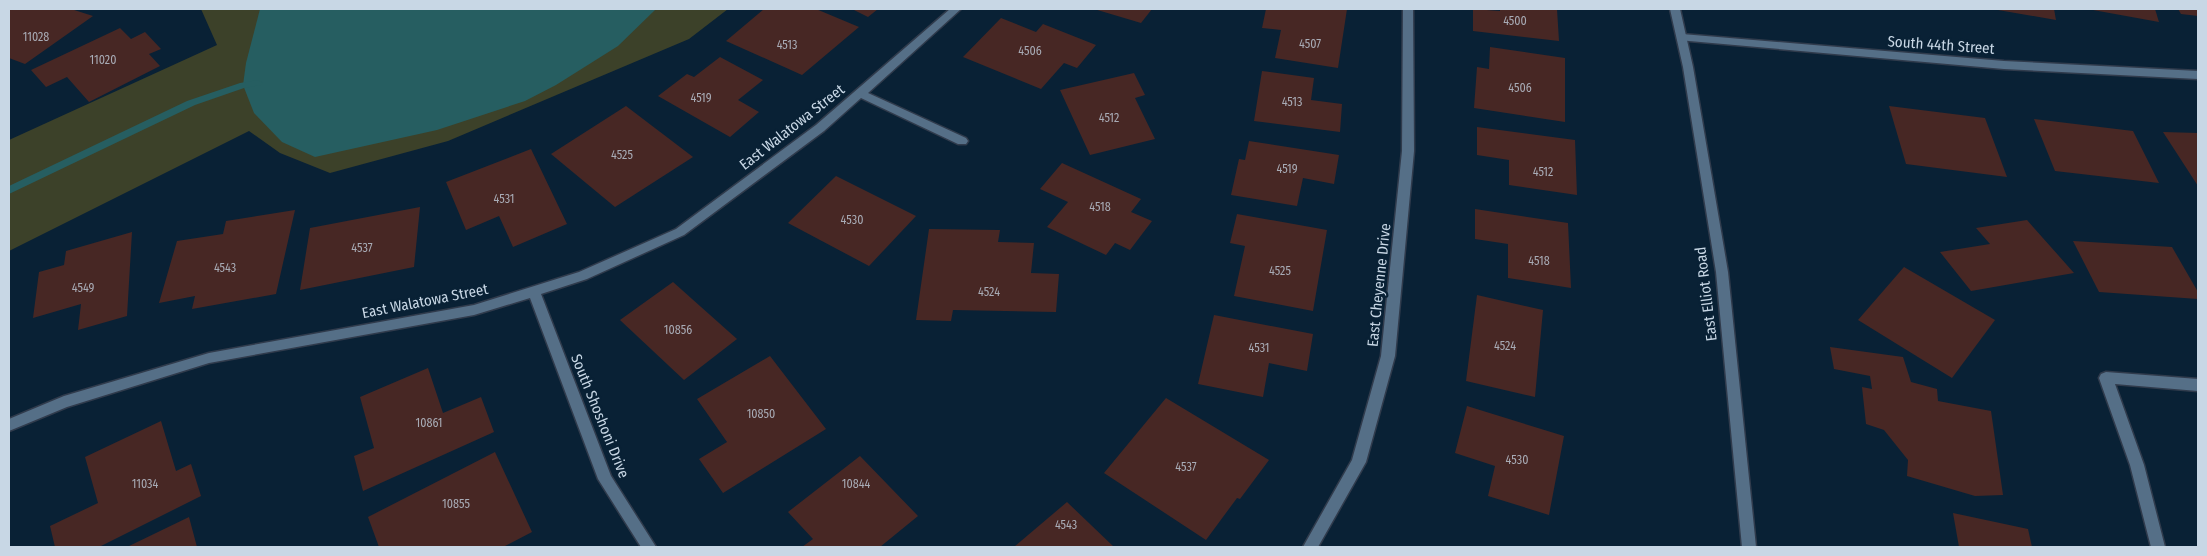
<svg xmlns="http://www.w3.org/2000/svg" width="2207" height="556" font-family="'Fira Sans Condensed',sans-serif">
<rect width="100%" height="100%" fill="#092135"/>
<path fill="#3c4129" d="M201 9H728L689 39 448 141 330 173 280 153 249 131 9 251V140L217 45Z"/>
<path fill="#265e61" d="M260 9H656L618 46 556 85 525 101 437 130 315 157 282 142 254 113 243 85 246 63Z"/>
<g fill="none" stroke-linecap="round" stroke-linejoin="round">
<path fill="#265e61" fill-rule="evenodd" d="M258 80 263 83 261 85 244 88 195 105 9 194V186L187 101 240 83Z"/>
</g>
<g fill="#472724">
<path d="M10 9H71L93 16 25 64 9 58Z"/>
<path d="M764 9H816L859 27 802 75 726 41Z"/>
<path d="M852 9H878L868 17Z"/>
<path d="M1094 9H1152L1141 23Z"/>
<path d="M1266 9H1347L1338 68 1275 58 1281 30 1262 28Z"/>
<path d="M1473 9 1500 11V9H1557L1559 41 1473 31Z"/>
<path d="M1998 9H2054L2056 20 1998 10Z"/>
<path d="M2093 9H2155L2159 22 2093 10Z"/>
<path d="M2178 9H2198V16L2181 14Z"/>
<path d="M1001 18 1036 32 1043 24 1096 45 1077 68 1064 63 1041 89 963 57Z"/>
<path d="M120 28 131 39 145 32 161 49 149 54 160 66 89 102 67 77 46 87 31 70Z"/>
<path d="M1490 47 1565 58V122L1474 108 1477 67 1489 69Z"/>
<path d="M720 57 763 80 738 100 759 112 730 137 658 96 687 74 694 77Z"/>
<path d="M1262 71 1314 78 1311 100 1342 104 1340 132 1254 121Z"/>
<path d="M1134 73 1145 95 1135 98 1155 139 1090 155 1060 90Z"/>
<path d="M626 106 693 157 615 207 551 154Z"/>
<path d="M1889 106 1985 118 2007 177 1906 164Z"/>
<path d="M2034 119 2133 131 2159 183 2055 171Z"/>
<path d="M1477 127 1575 140 1577 195 1509 185V160L1477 155Z"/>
<path d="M2163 132 2198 133V186Z"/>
<path d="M1249 141 1339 155 1334 184 1303 178 1297 206 1231 195 1239 159 1245 160Z"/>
<path d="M531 149 567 224 513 247 499 216 466 230 446 182Z"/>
<path d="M1062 163 1141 199 1131 212 1152 221 1130 250 1115 243 1106 255 1047 227 1068 202 1040 189Z"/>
<path d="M836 176 916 216 869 266 788 223Z"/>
<path d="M420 207 414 267 300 290 310 228Z"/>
<path d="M1475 209 1568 223 1571 288 1508 278V244L1475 239Z"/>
<path d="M295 210 276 294 192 309 195 296 159 303 177 241 223 234 226 221Z"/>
<path d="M1237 214 1327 230 1313 311 1234 296 1245 246 1230 243Z"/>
<path d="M2027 220 2074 273 1971 291 1940 252 1990 244 1976 228Z"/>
<path d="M929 229 1000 230 998 242 1034 243 1031 273 1059 274 1056 312 953 310 951 321 916 320Z"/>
<path d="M132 232 127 316 78 330 81 304 33 318 39 272 64 265 66 251Z"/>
<path d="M2073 241 2172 247 2198 292V299L2099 292Z"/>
<path d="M1904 267 1995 320 1952 378 1858 320Z"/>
<path d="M673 282 737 339 684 380 620 320Z"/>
<path d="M1477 295 1543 310 1535 397 1466 381Z"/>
<path d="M1214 315 1313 334 1307 371 1269 363 1263 397 1198 384Z"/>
<path d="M1830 347 1903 357 1911 382 1937 389 1938 401 1991 411 2003 495 1975 496 1907 476 1908 460 1884 430 1866 424 1862 387 1872 389 1870 376 1834 369Z"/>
<path d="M770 356 826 429 723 493 699 459 727 442 697 399Z"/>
<path d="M428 368 443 413 481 397 494 432 363 491 354 456 374 448 360 397Z"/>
<path d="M1166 398 1269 460 1240 499 1237 498 1206 540 1104 473Z"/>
<path d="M1467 406 1564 436 1549 515 1488 496 1495 466 1455 453Z"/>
<path d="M161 421 176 471 191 464 201 496 99 547H55L50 526 98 503 85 457Z"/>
<path d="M495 452 532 532 503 547H379L368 517Z"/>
<path d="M860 456 918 516 880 547H802L813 539 788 512Z"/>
<path d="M1067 502 1114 547H1014Z"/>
<path d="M1953 513 2028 529 2032 547H1959Z"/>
<path d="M189 517 197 547H127Z"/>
</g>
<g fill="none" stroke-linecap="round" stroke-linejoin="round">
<g stroke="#303b4c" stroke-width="3">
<g id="street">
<path d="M950 9H961L868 93 966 138 968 141 966 144H958L861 98 824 131 684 235 587 279 541 294 611 476 656 547H641L598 479 530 298 474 315 209 363 67 407 9 431V419L64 396 209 353 474 305 579 272 676 229 816 125Z"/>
<path d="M1403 9H1413L1414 151 1395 356 1366 462 1318 547H1303L1352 460 1381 356 1402 151Z"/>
<path d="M1682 34 2004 61 2198 71V79L2004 69 1678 40 1677 38 1678 36Z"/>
<path d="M2106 372 2198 379V391L2115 384 2144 465 2165 547H2151L2130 465 2099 378 2101 374Z"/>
</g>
</g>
<g stroke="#303b4c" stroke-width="3">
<path id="secondary" d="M1670 9H1680L1693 67 1728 272 1756 547H1742L1716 272 1683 67Z"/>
</g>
<use href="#street" fill="#556f87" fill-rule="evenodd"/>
<use href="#secondary" fill="#556f87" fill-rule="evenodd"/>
</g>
<g text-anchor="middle" stroke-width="4.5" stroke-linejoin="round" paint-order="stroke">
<g font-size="12" fill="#a8abb5">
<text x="1515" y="25">4500</text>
<text x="36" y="41">11028</text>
<text x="1310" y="48">4507</text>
<text x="787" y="49">4513</text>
<text x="1030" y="55">4506</text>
<text x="103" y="64">11020</text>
<text x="1520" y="92">4506</text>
<text x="701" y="102">4519</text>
<text x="1292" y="106">4513</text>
<text x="1109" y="122">4512</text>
<text x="622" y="159">4525</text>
<text x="1287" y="173">4519</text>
<text x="1543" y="176">4512</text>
<text x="504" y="203">4531</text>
<text x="1100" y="211">4518</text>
<text x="852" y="224">4530</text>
<text x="362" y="252">4537</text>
<text x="1539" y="265">4518</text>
<text x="225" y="272">4543</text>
<text x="1280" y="275">4525</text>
<text x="83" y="292">4549</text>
<text x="989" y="296">4524</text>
<text x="678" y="334">10856</text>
<text x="1505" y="350">4524</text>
<text x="1259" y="352">4531</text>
<text x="761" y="418">10850</text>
<text x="429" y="427">10861</text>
<text x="1517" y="464">4530</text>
<text x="1186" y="471">4537</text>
<text x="145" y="488">11034</text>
<text x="856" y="488">10844</text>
<text x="456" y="508">10855</text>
<text x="1066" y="529">4543</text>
</g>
<g font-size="15" fill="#c8d7e5" stroke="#092135">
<text transform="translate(1941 45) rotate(4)" y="5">South 44th Street</text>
<text transform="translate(792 127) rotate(-38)" y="5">East Walatowa Street</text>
<text transform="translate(1379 285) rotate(-84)" y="5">East Cheyenne Drive</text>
<text transform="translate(1706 294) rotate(-97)" y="5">East Elliot Road</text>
<text transform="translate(425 301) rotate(-11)" y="5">East Walatowa Street</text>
<text transform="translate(600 416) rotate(68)" y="5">South Shoshoni Drive</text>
</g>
</g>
<rect width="2207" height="556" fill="none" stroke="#c8d7e5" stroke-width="20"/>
</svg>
